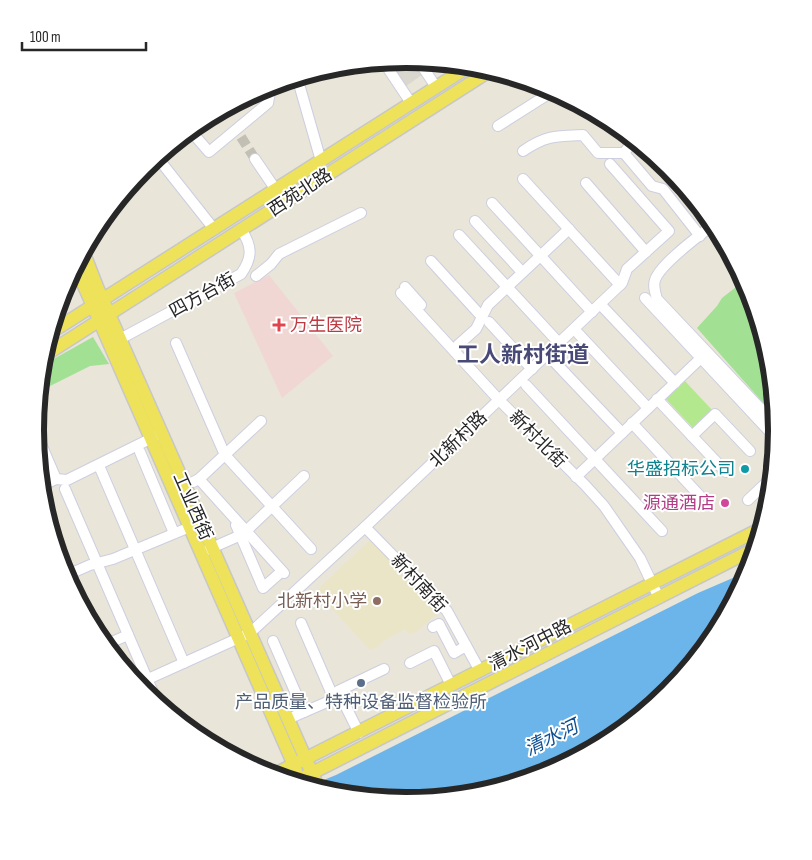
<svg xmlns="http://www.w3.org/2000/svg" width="812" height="860" font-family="'Sofia Sans Condensed','Noto Sans SC',sans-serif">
<rect width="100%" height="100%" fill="#e9e5d8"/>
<path fill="#ebe5c7" d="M370 540 440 611 416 632 409 634 405 629 383 641 379 646 370 650 316 591Z"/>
<path fill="#f1d7d4" d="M269 275 333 356 282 398 234 293Z"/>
<g fill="#a2e094">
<path d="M745 280 749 288 770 358 774 399 765 405 697 328 717 306 722 298Z"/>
<path d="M93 337 109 364 90 366 44 389 38 404 41 366Z"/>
</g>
<path fill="#b4e88f" d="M683 379 713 411 694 429 664 397Z"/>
<path fill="#dad7ce" d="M406 59 418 60 426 72 402 89 383 61Z"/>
<path fill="#6bb5eb" d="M749 571 714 636 668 693 612 739 548 773 478 794 406 801 333 794 309 786 336 775 698 593Z"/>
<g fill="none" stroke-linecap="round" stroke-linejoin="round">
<path stroke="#c2bfb5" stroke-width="10" stroke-dasharray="10 5" stroke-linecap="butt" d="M241 137 255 159"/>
<g stroke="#cdcee0" stroke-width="12">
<g id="minor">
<path d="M418 60 436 87"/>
<path d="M383 61 411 103"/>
<path d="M297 77 321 161"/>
<path d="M498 126 550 93 546 87"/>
<path d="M190 130 209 152 268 103 270 92 267 86"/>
<path d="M523 151C546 135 557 136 583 135L598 153H624L652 186 663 189 700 236"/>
<path d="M624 153 634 140"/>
<path d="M157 157 214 229"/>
<path d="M255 159 276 190"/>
<path d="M523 179 620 285"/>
<path d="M586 183 646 252"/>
<path d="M492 203 592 312"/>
<path d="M475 221 522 272"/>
<path d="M714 224C700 235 660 264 655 280 653 286 655 292 657 299L777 426"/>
<path d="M459 235 559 343"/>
<path d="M431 261 482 317"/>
<path d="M256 276 271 264 279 254 361 213"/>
<path d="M405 287 421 305"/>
<path d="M401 293 499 400 585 485 604 506 640 558 659 598"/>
<path d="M645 298 769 431"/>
<path d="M600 304 675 383"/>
<path d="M489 322 532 369"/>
<path d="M574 329 648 408"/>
<path d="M120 339 241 274C253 257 252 246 241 229"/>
<path d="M176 343 225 455 311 549"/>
<path d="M455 352 458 345 476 329 488 305 569 229"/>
<path d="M547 354 622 433"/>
<path d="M526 385 662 531"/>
<path d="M657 399 726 472"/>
<path d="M632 423 700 496"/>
<path d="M35 430 56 479"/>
<path d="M692 436 715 414 750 451"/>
<path d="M140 452 174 533"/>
<path d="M100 468 184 663"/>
<path d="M576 477 701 358"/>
<path d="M199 479 284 573"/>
<path d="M193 482 199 479 261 421"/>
<path d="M41 486 56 479 67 480 156 436"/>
<path d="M65 489 158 704"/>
<path d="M748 500 765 484 771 491"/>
<path d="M236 525 263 588 282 571"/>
<path d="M365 527 447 611 480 671"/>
<path d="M246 531 304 476"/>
<path d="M207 550 241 535"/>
<path d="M65 576 90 565 113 559 190 527"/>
<path d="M433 627 439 624 454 653 466 646"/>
<path d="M273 641 304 712"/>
<path d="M105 645 128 635"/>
<path d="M410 663 434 651 451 685"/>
<path d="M137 684 250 633 365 527 622 283 627 269 669 231 610 164"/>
<path d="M288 719 334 699 301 623"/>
<path d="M359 733 338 691 384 669"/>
</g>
</g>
<g stroke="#c7c7c7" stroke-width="15">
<g id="major">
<path d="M83 251 97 287 319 789"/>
<path d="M75 265 294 765 300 784"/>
<path d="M50 333 471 65"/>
<path d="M42 357 491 70"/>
<path d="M273 775 762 528"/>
<path d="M306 776 756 548"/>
</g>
</g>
<use href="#minor" stroke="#fff" stroke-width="10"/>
<use href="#major" stroke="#ede259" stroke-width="12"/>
</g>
<path fill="#e0444e" stroke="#fff" stroke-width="2" d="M276.5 317.5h5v5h5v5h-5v5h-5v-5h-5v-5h5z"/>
<circle fill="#0f9aa8" stroke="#fff" stroke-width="2" cx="745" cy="469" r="5"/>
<circle fill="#d1479c" stroke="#fff" stroke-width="2" cx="725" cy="503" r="5"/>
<circle fill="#8d6e63" stroke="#fff" stroke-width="2" cx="377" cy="601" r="5"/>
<circle fill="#5c6f8a" stroke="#fff" stroke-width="2" cx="361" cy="683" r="5"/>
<g text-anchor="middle" stroke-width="4" stroke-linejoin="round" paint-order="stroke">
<g font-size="18" fill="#272727" stroke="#fff">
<text transform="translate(300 192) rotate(-33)" y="6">西苑北路</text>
<text transform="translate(202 295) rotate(-29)" y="6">四方台街</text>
<text transform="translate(458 439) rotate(-44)" y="6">北新村路</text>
<text transform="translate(538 439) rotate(45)" y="6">新村北街</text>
<text transform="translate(193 506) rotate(66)" y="6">工业西街</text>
<text transform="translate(419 583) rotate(47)" y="6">新村南街</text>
<text transform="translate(530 645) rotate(-27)" y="6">清水河中路</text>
</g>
<g font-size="18" fill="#be3a42" stroke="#fff" text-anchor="start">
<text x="290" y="331">万生医院</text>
</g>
<g font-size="18" fill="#0d838f" stroke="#fff" text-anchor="end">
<text x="735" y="475">华盛招标公司</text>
</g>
<g font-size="18" fill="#b23c85" stroke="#fff" text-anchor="end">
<text x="715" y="509">源通酒店</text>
</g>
<g font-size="18" fill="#785e54" stroke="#fff" text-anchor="end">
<text x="367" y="607">北新村小学</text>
</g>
<g font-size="18" fill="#4e5e75" stroke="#fff">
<text x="361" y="708">产品质量、特种设备监督检验所</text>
</g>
<g font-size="19" font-style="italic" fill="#0f5092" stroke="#fff">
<text transform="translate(551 737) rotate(-26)" y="7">清水河</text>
</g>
<g font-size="22" font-weight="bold" fill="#484976" stroke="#fff">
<text x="523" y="362">工人新村街道</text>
</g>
</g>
<path d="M0 0H812V860H0ZM44 430a362 362 0 1 1 724 0a362 362 0 1 1-724 0Z" fill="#fff" fill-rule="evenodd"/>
<path fill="none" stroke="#272727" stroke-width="6" d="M44 430a362 362 0 1 1 724 0a362 362 0 1 1-724 0Z"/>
<path d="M22 42v8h124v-8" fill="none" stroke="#272727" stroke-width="2.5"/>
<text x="30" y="42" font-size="15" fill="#272727" stroke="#ffffff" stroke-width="4" paint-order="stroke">100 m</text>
</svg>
